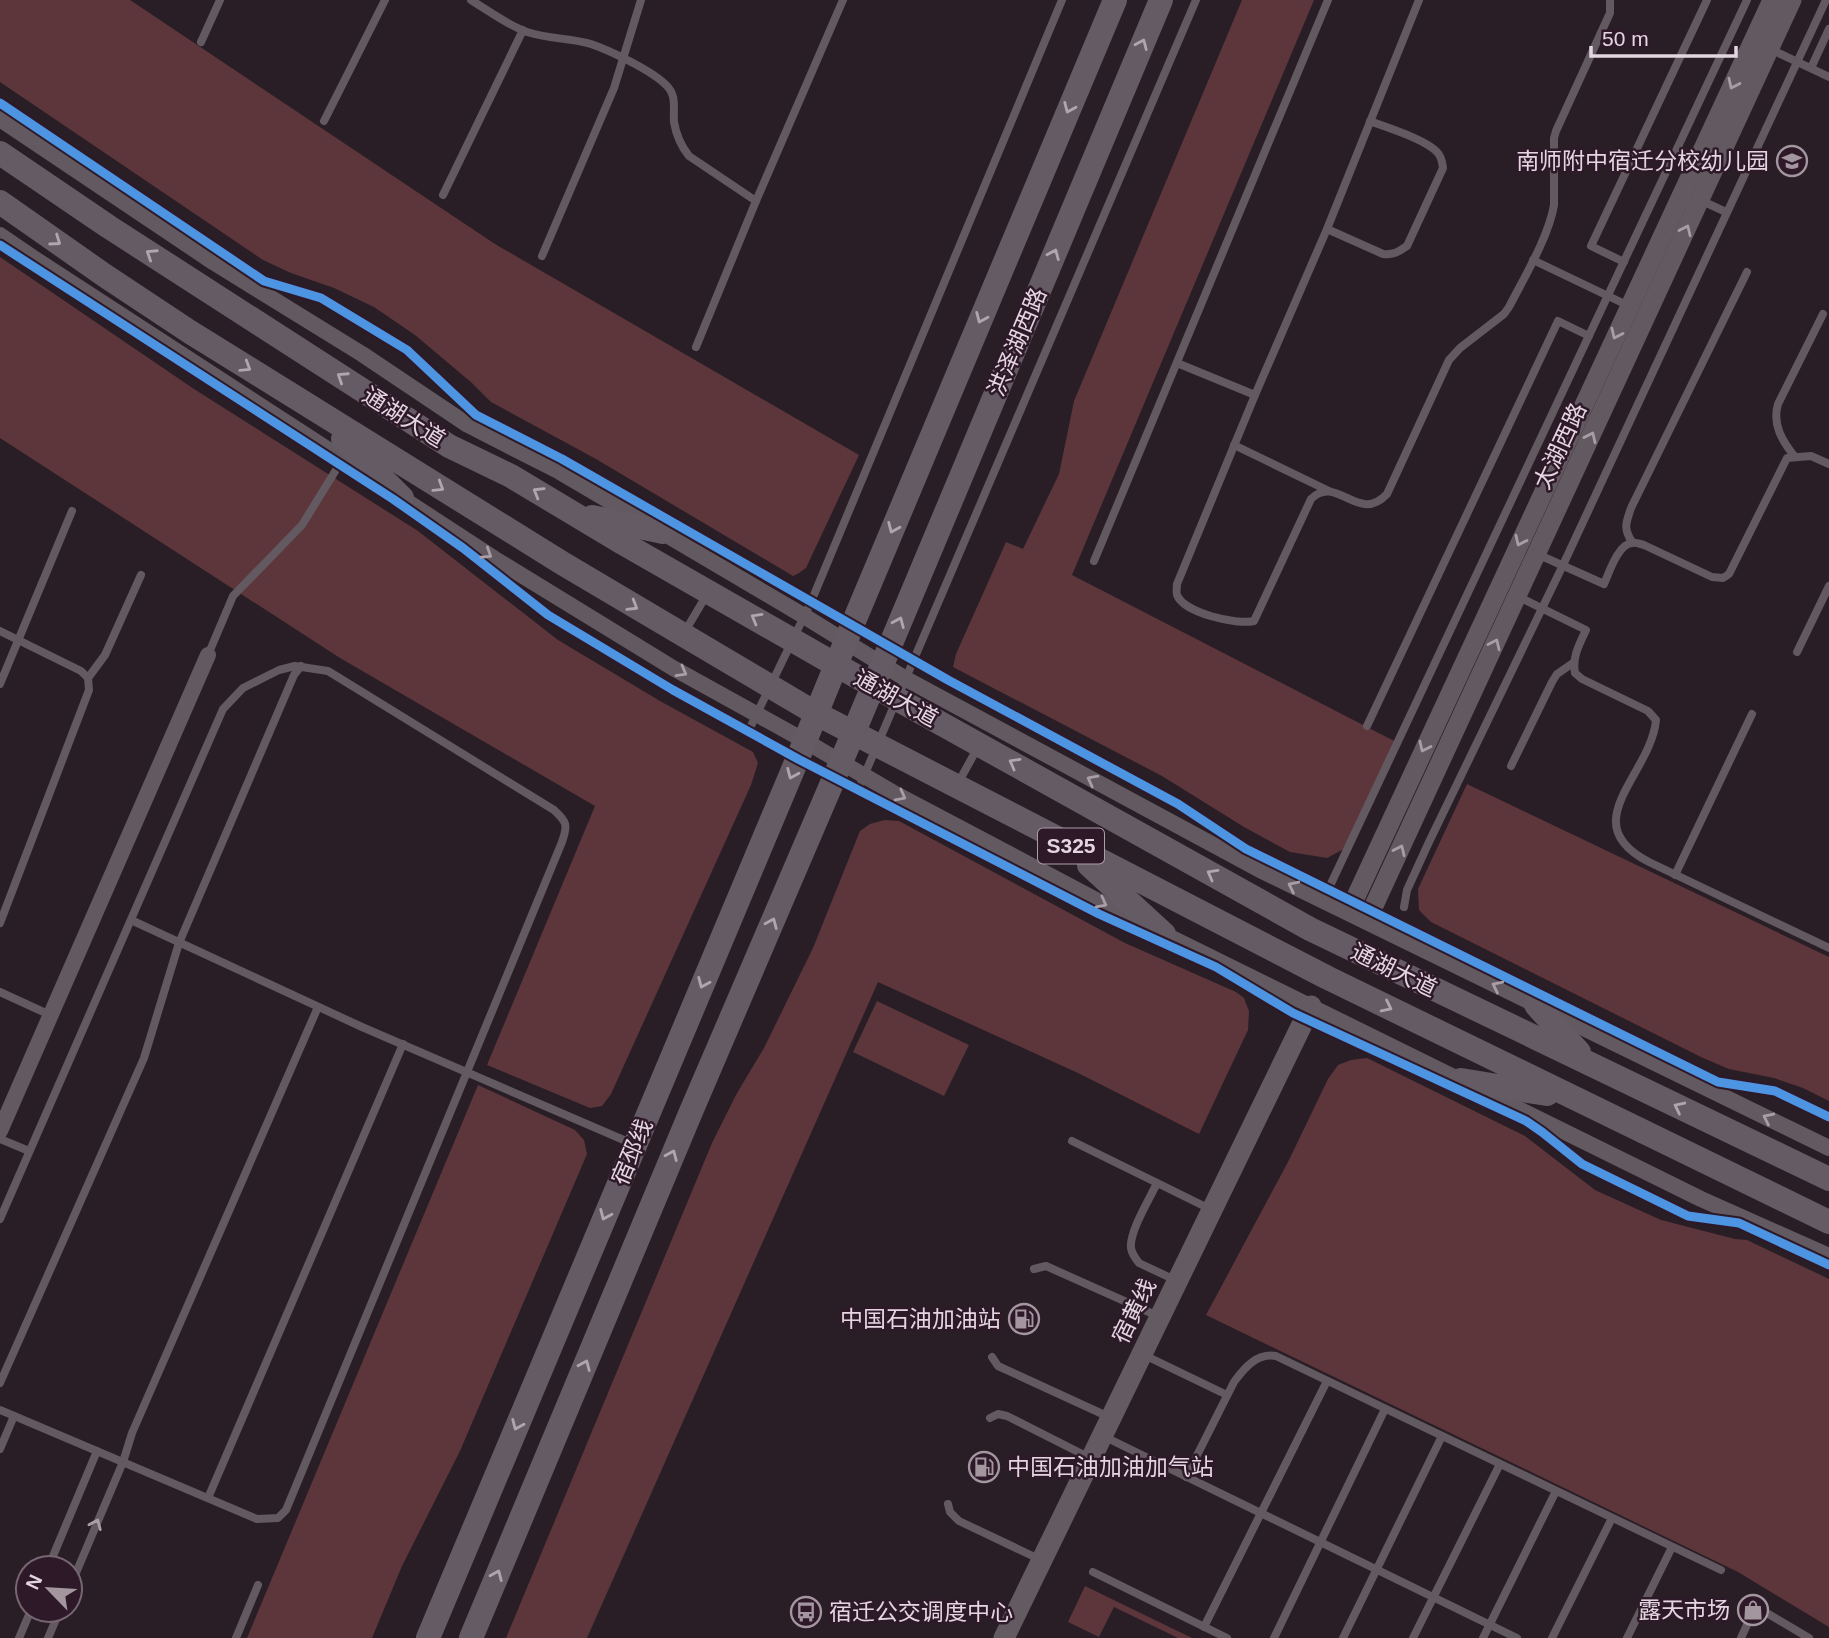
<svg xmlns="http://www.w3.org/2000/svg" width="1829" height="1638" font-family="Arial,'Noto Sans SC',sans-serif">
<rect width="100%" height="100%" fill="#291e26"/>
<g fill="#5c363b">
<path d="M0 0H130L495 244 859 455 806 568 799 573 793 576 596 459 491 402 472 383 415 335 374 307 334 288 291 273 263 260 0 82Z"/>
<path d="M1242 0H1314L1072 575 1398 743 1344 849 1327 858 1290 852 1244 827 1162 776 953 667 956 654 1006 542 1023 549 1059 474 1074 401Z"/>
<path d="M0 257 194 389 418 531 558 640 660 701 753 752 758 763 751 785 611 1094 602 1106 590 1108 487 1065 595 806 340 658 0 438Z"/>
<path d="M1467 784 1829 957V1101L1803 1088 1774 1078 1729 1069 1703 1058 1431 922 1419 910 1418 889Z"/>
<path d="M885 820 899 821 1125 943 1236 992 1244 998 1249 1011 1248 1030 1199 1134 1078 1073 878 982 587 1638H506L712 1143 737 1093 764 1048 813 948 860 831 870 824Z"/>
<path d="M877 1001 969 1045 944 1096 853 1052Z"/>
<path d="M1367 1058 1525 1136 1595 1190 1661 1220 1735 1239 1747 1240 1829 1279V1627L1738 1572 1206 1315 1288 1162 1328 1079 1338 1065 1351 1060Z"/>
<path d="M478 1085 575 1130 584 1140 587 1154 460 1451 402 1566 372 1638H247Z"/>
<path d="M1085 1586 1192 1638H1178L1114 1607 1099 1637 1068 1622Z"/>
</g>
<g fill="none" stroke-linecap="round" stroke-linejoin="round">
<g stroke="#635960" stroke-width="8">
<path d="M471 0C489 11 507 25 527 32 548 39 571 38 591 44 611 51 653 71 667 86 677 96 673 109 674 122 676 134 681 146 689 156L756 201"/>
<path d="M1419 0 1327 229 1255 395 1177 584C1177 585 1176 594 1177 595 1184 613 1236 625 1254 621L1311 499C1337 473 1358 525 1387 494L1449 360 1460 348 1504 314 1509 307C1524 278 1549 236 1554 205V138L1556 131 1610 13V0"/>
<path d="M201 42 220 0"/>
<path d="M1770 49 1829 77"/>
<path d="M1811 68 1829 29"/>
<path d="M324 121 385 0"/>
<path d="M443 195 523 30"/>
<path d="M1700 200 1726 212"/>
<path d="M1327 229 1383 254C1394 255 1398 252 1407 246L1443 168C1442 162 1442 157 1437 152 1425 139 1388 128 1370 121"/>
<path d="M542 256 614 88 641 0"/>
<path d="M1533 260 1629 306"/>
<path d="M1624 262 1591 246 1707 0"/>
<path d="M696 347 756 201 843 0"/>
<path d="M1177 363 1255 395"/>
<path d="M1234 445 1329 491"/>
<path d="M1795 457C1782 441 1772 424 1778 404L1823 314"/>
<path d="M1632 542C1623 528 1626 523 1631 508L1747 272"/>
<path d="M1537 554 1604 584C1609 573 1618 544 1632 543 1636 542 1640 544 1644 545L1712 577 1723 578 1729 574 1787 458 1811 456 1829 464"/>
<path d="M1094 561 1328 0"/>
<path d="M1517 596 1586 630C1579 645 1572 657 1575 673L1582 679 1648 711 1656 720C1651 775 1573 823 1649 862L1829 948"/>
<path d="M0 631 81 671 88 678 89 690 0 923"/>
<path d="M684 633 706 596"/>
<path d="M1797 652 1829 586"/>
<path d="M208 655 233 596 302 525 339 465"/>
<path d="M88 678 105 655 141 575"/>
<path d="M0 684 72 511"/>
<path d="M1367 726 1558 321 1589 336"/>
<path d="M748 732 811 602 1062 0"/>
<path d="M1511 766 1552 682 1557 674 1573 663"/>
<path d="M957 785 978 747"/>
<path d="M858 790 1196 0"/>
<path d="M1675 875 1752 714"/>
<path d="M1328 890 1747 0"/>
<path d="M1404 907 1407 890 1429 842 1563 565 1826 0"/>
<path d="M131 920 362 1027 633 1144"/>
<path d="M0 992 50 1015"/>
<path d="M0 1139 29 1151"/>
<path d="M1072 1141 1210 1209"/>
<path d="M1157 1183C1150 1198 1129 1232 1131 1248 1132 1254 1135 1258 1139 1263L1175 1280"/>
<path d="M0 1219 223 709 243 688 279 670 295 666 328 671 554 810C567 822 568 825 562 842L286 1510 278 1518 257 1519 0 1410"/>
<path d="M1034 1269 1046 1266 1160 1317"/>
<path d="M1142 1354 1227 1395"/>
<path d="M992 1357 998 1366 1109 1417"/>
<path d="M0 1383 144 1058 179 943 294 675 301 666"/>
<path d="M990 1418 998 1414 1007 1416 1092 1459"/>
<path d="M1103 1436 1517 1638"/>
<path d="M0 1449 14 1416"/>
<path d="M1186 1477 1234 1382C1245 1367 1257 1353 1276 1356L1721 1570"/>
<path d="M208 1498 403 1044"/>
<path d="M948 1504 950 1512 959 1521 1039 1559"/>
<path d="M48 1568 97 1451"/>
<path d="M1093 1572 1227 1638"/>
<path d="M70 1587 123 1462 132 1433 318 1007"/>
<path d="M1204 1627 1327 1381"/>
<path d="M19 1638 31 1610"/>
<path d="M48 1638 60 1610"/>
<path d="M236 1638 258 1585"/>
<path d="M1274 1638 1385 1409"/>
<path d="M1343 1638 1442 1436"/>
<path d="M1413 1638 1500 1464"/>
<path d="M1483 1638 1556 1491"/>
<path d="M1552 1638 1612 1518"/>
<path d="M1627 1638 1672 1547"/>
<path d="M1741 1638 1751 1616 1757 1611 1765 1612 1809 1638"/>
</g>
<g stroke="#635960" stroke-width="16">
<path d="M0 119 213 262 362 354 468 425 560 472 804 616 906 679 1260 870 1829 1148"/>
<path d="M0 235 38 261 367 475"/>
<path d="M394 493 495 559 673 668 805 741 892 792 1115 910 1701 1199 1829 1256"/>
<path d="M0 1131 208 655"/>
</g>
<g stroke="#635960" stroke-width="19">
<path d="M1353 903 1772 0"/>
<path d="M1371 912 1792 0"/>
</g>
<path stroke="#645a62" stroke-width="21" d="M1004 1638 1311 1006"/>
<g stroke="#655b64" stroke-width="24">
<path d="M0 153 109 227 449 446 511 476 621 542 836 665 1310 929 1829 1179"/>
<path d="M0 202 104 275 190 332 562 563 817 714 1326 977 1829 1222"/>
<path d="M343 439 402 498"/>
<path d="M592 517 663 532"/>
<path d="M1089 865 1164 934"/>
<path d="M1536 1005 1579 1052"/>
<path d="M1461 1080 1547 1094"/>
<path d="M428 1638 805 741 852 626 1115 0"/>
<path d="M471 1638 690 1114 853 734 1161 0"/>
</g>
<g stroke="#2e1929" stroke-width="13">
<g id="cycleway">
<path d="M0 103 264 281 321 298 407 350 476 415 562 459 948 680 1178 804 1246 849 1718 1082 1775 1091 1829 1117"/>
<path d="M0 245 393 499 463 548 548 615 673 690 798 759 1099 914 1216 967 1293 1013 1526 1121 1542 1132 1582 1164 1688 1216 1739 1223 1829 1265"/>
</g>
</g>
<use href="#cycleway" stroke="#4d94e3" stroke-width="9"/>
</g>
<defs><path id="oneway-chevron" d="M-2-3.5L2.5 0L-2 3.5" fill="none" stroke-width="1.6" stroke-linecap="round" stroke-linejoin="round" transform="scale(1.75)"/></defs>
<g stroke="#b1a5ae">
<use href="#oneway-chevron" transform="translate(1142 44) rotate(-67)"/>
<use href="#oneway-chevron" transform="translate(1069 108) rotate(113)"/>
<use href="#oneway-chevron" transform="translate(56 241) rotate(35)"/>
<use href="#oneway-chevron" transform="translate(151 254) rotate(-147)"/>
<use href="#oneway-chevron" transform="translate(1054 254) rotate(-67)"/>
<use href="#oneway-chevron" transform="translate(981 318) rotate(113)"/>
<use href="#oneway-chevron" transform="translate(246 367) rotate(32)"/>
<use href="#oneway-chevron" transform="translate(342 377) rotate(-147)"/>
<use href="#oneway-chevron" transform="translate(439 487) rotate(32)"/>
<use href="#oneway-chevron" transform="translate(538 492) rotate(-149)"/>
<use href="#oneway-chevron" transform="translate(893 528) rotate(113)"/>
<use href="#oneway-chevron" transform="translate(633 606) rotate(31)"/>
<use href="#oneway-chevron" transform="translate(756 618) rotate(-150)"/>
<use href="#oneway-chevron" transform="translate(899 622) rotate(-67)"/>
<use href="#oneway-chevron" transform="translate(1014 763) rotate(-151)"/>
<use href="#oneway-chevron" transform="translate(792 774) rotate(113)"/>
<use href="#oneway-chevron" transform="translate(1212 874) rotate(-151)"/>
<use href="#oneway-chevron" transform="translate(772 923) rotate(-67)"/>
<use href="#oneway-chevron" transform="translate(703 983) rotate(113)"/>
<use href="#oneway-chevron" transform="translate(1387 1007) rotate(26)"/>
<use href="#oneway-chevron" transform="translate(1679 1107) rotate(-154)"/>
<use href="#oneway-chevron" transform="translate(672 1155) rotate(-67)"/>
<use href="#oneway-chevron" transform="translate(605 1215) rotate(113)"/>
<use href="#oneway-chevron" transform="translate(585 1365) rotate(-67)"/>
<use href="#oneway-chevron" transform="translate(517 1425) rotate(113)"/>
<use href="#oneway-chevron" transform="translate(497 1575) rotate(-67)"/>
</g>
<g stroke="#aa9ea6">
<use href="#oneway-chevron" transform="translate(1733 84) rotate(115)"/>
<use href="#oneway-chevron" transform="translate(1686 230) rotate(-65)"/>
<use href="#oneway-chevron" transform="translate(1616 334) rotate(115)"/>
<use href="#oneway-chevron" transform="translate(1591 437) rotate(-65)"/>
<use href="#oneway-chevron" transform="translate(1520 541) rotate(115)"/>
<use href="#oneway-chevron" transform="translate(487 554) rotate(33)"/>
<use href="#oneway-chevron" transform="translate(1495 644) rotate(-65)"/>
<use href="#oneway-chevron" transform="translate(682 672) rotate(29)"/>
<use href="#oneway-chevron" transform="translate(1424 747) rotate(115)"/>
<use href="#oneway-chevron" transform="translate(1092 780) rotate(-152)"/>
<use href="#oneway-chevron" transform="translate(901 796) rotate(28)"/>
<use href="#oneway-chevron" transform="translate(1400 850) rotate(-65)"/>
<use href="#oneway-chevron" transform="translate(1293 886) rotate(-154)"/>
<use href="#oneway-chevron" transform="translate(1102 903) rotate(28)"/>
<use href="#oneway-chevron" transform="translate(1497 986) rotate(-154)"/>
<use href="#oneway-chevron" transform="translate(1768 1118) rotate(-154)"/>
<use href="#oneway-chevron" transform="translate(96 1524) rotate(-67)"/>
</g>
<defs>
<g id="school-ring" transform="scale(1.575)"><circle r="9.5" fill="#2e1929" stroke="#a3969f" stroke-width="1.5"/><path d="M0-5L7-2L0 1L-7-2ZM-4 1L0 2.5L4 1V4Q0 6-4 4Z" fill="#a3969f"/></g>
<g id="fuel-ring" transform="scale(1.575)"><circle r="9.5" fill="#2e1929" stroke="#a3969f" stroke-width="1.5"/><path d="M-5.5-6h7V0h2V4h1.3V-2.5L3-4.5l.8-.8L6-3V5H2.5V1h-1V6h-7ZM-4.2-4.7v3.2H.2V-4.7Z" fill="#a3969f"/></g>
<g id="shop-ring" transform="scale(1.575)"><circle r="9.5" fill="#2e1929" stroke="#a3969f" stroke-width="1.5"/><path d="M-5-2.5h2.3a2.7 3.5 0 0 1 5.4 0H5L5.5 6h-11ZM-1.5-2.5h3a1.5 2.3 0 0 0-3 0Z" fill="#a3969f"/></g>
<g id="bus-ring" transform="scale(1.575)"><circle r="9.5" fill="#2e1929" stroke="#a3969f" stroke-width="1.5"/><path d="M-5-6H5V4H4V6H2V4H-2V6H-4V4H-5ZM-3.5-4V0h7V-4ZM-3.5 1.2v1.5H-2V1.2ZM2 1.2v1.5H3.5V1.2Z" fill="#a3969f"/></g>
</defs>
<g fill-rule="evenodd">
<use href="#school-ring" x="1792" y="161"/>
<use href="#fuel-ring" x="1024" y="1319"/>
<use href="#fuel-ring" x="984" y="1467"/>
<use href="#shop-ring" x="1753" y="1610"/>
<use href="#bus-ring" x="806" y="1612"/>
</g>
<g text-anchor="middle" stroke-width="5" stroke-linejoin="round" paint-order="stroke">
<rect fill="#2e1929" stroke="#ad9da9" stroke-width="2" x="1038" y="828.5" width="66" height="35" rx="5"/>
<g font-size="21" font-weight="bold" fill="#e4d6e0">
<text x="1071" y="853">S325</text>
</g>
<g font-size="23" fill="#e4d6e0" stroke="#2e1929" text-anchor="end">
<text x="1769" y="169">南师附中宿迁分校幼儿园</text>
<text x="1001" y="1327">中国石油加油站</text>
<text x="1007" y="1475" text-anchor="start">中国石油加油加气站</text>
<text x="1730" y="1618">露天市场</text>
<text x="829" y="1620" text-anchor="start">宿迁公交调度中心</text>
</g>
<g font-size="23" fill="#e4d6e0" stroke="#2e1929">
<text transform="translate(1017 342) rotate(-67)" y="8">洪泽湖西路</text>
<text transform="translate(404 417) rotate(32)" y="8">通湖大道</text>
<text transform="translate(1560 446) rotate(-65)" y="8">太湖西路</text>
<text transform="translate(896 698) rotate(29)" y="8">通湖大道</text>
<text transform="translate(1394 970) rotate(26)" y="8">通湖大道</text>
<text transform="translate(632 1152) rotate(-67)" y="8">宿邳线</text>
<text transform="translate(1134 1311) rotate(-64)" y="8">宿黄线</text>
</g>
</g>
<g transform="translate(49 1589) rotate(295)"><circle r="33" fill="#2e1929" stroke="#776572" stroke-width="2"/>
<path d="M0-5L12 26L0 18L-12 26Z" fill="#a3969f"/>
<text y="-10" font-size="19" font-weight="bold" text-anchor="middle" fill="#e4d6e0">N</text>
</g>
<path d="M1591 46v10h145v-10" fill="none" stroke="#e4d6e0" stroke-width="3.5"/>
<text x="1602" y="46" font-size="21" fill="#e4d6e0" stroke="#2e1929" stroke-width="5" paint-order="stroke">50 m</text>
</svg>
